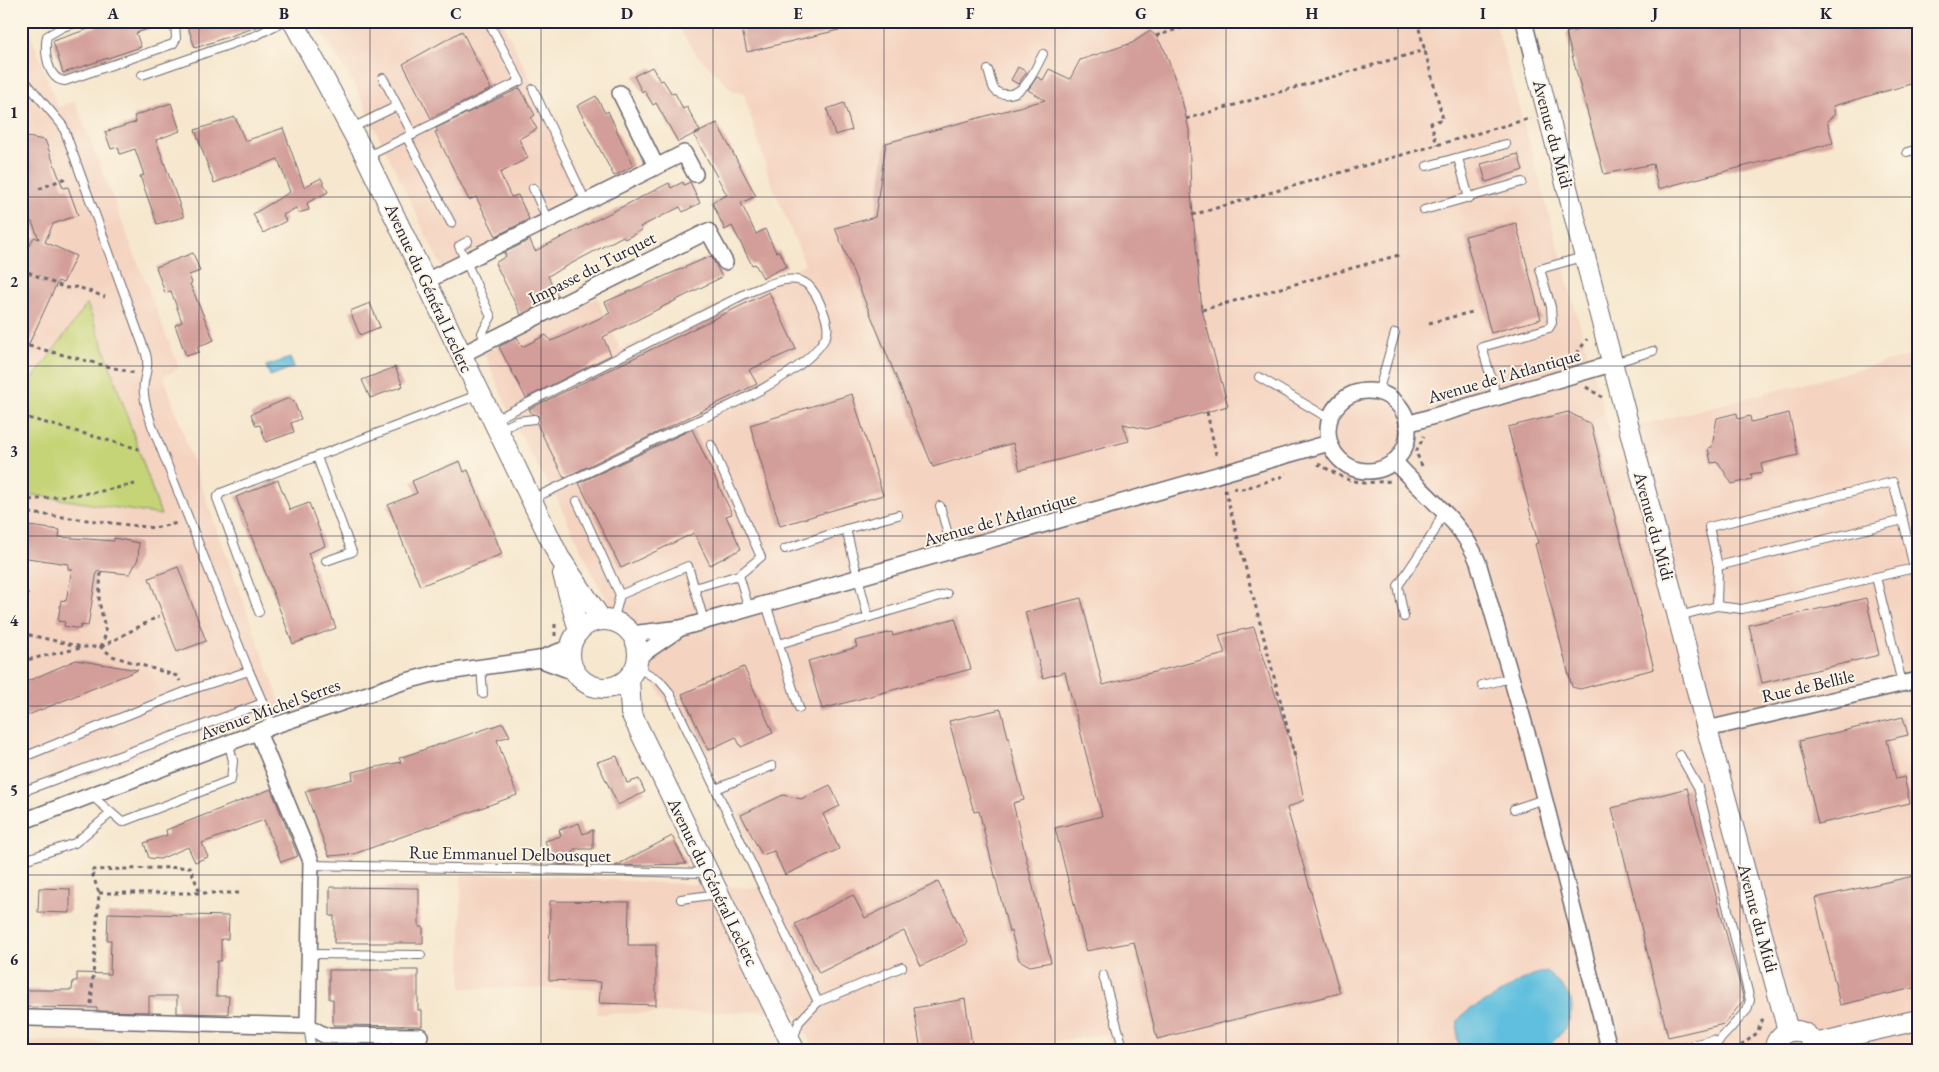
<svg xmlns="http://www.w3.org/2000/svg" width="1939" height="1072" font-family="'EB Garamond',serif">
<rect width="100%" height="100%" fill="#fcf5e5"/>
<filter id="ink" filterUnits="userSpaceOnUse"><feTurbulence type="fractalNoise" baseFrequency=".02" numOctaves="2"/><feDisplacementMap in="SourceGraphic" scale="10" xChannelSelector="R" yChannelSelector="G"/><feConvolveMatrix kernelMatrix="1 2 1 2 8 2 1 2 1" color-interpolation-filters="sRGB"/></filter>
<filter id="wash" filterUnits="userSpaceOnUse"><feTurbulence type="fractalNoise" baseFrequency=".0096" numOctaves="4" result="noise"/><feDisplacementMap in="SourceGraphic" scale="20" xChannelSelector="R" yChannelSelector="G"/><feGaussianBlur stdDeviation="1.12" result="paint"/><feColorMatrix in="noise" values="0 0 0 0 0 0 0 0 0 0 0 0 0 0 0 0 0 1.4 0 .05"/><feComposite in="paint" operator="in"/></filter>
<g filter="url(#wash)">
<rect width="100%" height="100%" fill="#f6e7ce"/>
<g fill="#f4d3c0">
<path d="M21 21H26L58 107 75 101 179 368 164 376 200 483 281 704 21 801Z"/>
<path d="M315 21H502L585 192 442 268 356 88Z"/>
<path d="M678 21H1495L1610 433 1918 354V1051H1111L1107 1034 986 1051H814L795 1011 597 1014 595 989 461 988V874H509L771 889 715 775 660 693 594 577 558 501 518 432 484 353 597 298 621 350 805 264 768 174 744 94 733 91 696 54 683 35Z"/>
<path d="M27 1041 199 1044 203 1051H31Z"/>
</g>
<path fill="#c5d476" stroke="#747b58" d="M87 304 104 348 161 515 21 493V395Z"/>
<g fill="#60bfde" stroke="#41708c">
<path d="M290 358 294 367 270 376 266 366Z"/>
<path d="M1547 971C1554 979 1563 986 1568 994 1581 1015 1558 1039 1543 1051H1462L1457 1039 1458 1020C1472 1005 1482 1005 1498 995 1517 983 1523 977 1547 971Z"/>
</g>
<g id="blocks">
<g fill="#d39e99">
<path d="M112 21H162L163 24 136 33 141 47 63 73 53 41Z"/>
<path d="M186 21H267L268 23 195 48Z"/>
<path d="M740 21H850L851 27 747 52Z"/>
<path d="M1612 21H1918V82L1833 106 1835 114 1827 121 1833 143 1658 189 1653 164 1604 174 1566 33Z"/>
<path d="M462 31 491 89 431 118 403 64Z"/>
<path d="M1150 31 1156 36 1165 51 1181 96 1189 130 1191 193 1202 310 1228 406 1146 429 1123 424 1129 441 1020 470 1013 443 933 467 835 228 875 217 886 143 1045 100 1028 90 1037 77 1043 80 1049 69 1070 79 1080 60 1132 43Z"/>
<path d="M652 67 660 81 663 80 672 94 675 93 683 109 687 107 700 131 678 142 656 103 653 105 644 90 642 92 634 76Z"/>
<path d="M1018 67 1027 72 1018 84 1011 80Z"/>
<path d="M520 88 535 115 531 118 537 129 519 139 528 158 500 173 511 197 518 195 529 219 496 236 476 197 469 200 435 132 438 131 436 128Z"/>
<path d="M596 96 605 113 608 111 633 166 614 176 577 106Z"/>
<path d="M171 103 180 131 156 140 184 217 157 224 140 176 144 175 135 149 120 154 118 147 111 149 105 132 136 122 134 116Z"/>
<path d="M844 103 852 130 835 135 827 109Z"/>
<path d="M235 117 245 141 283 128 304 187 321 178 328 192 307 203 309 210 298 213 296 208 283 215 286 221 263 233 253 214 290 192 278 159 214 183 195 130Z"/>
<path d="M717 123 756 196 741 203 756 234 765 229 776 252 779 251 787 266 763 278 755 264 752 265 732 226 725 230 712 202 727 195 694 135Z"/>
<path d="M21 136 45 140 63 188 68 187 78 215 53 224 45 242 76 256 63 283 58 281 21 361 23 248 30 245 34 237 39 239 32 222 25 219 28 208 21 191Z"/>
<path d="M1518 154 1523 170 1486 182 1481 164Z"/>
<path d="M683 182 684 185 690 182 700 203 683 212 680 207 640 227 642 230 625 239 623 236 548 276 558 296 521 315 495 263 506 256 504 253 530 240 535 251 669 183 671 188Z"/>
<path d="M1516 223 1541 319 1491 333 1465 236Z"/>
<path d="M193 253 200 271 189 275 192 283 190 284 214 340 197 347 199 352 186 356 175 325 182 322 171 291 165 293 156 267Z"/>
<path d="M711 256 722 277 603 337 611 355 526 398 499 347 517 337 522 347 546 335 551 341 561 337 610 313 605 302Z"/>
<path d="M769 292 796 349 749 370 757 384 564 478 537 424 539 416 532 414 529 409Z"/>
<path d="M370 303 380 327 360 335 350 311Z"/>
<path d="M395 367 403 386 370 398 362 380Z"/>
<path d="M852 394 883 495 780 526 750 425Z"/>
<path d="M289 398 294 402 301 419 291 423 294 432 266 442 260 425 256 426 251 414Z"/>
<path d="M1568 412 1591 424 1654 669 1580 689 1572 687 1535 544 1538 543 1508 427Z"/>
<path d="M1737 413 1738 419 1750 416 1751 422 1789 413 1798 455 1761 464 1763 472 1751 474 1752 479 1732 484 1718 462 1711 463 1708 448 1712 447 1717 418Z"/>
<path d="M692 429 732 514 726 516 741 549 710 565 694 533 621 568 579 483Z"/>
<path d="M460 461 464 472 468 470 502 554 420 586 388 505 417 493 412 481Z"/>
<path d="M278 480 290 510 309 503 319 529 325 546 308 553 336 628 293 644 236 497Z"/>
<path d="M21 525 60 530 59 537 114 541V538L139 543 138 559 130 574 97 571 88 626 81 625 80 629 64 626 65 622 58 621 61 600 66 601 72 569H68V564L21 557Z"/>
<path d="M178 567 206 641 177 652 149 578Z"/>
<path d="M1081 598 1103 685 1225 654 1219 635 1254 627 1295 757 1304 800 1287 808 1340 993 1157 1039 1134 942 1086 951 1055 828 1102 816 1065 672 1043 678 1025 612Z"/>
<path d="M1866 598 1879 655 1762 683 1749 625Z"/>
<path d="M955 618 971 669 822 709 808 661 857 647 855 641 892 632 893 636Z"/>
<path d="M76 660 138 670 21 718V684Z"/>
<path d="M744 667 773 733 741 747 736 737 708 750 682 694Z"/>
<path d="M1001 709 1024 800 1013 803 1051 962 1030 966 1019 960 1011 931 1009 932 979 811 974 812 949 721Z"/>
<path d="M1903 717 1908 735 1887 740 1896 779 1904 777 1910 803 1818 824 1799 741Z"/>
<path d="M503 723 510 736 497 740 517 795 354 854 329 856 305 791 353 779 352 772 401 762 399 758Z"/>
<path d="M617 756 627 783 639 779 645 792 618 805 597 762Z"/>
<path d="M830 785 840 806 823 814 839 849 785 875 774 851 762 855 741 815 783 795 801 799Z"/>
<path d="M1687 788 1744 1000 1724 1024 1668 1037 1612 808Z"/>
<path d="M271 789 298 856 281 862 264 820 202 843 208 857 195 862 188 847 160 859 149 858 144 843 167 835 166 830Z"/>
<path d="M579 823 583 834 593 830V849H574L573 864H555L545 841 561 836 559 830Z"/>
<path d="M672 836 686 864 615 866Z"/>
<path d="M1918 875V987L1840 1005 1815 898Z"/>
<path d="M938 882 968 943 921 966 904 931 819 973 795 924 853 895 865 918Z"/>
<path d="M330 887 419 888V927H423V943H334V916H330Z"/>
<path d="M39 888 70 889V913L38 912Z"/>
<path d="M550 901 629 902 628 945H656V1005L599 1003 601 982 549 980Z"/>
<path d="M108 913 229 916 228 939H221V961H217L216 996H229L228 1014 177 1013V996H149V1012L97 1011V1008L27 1007V990H72L73 981H77V973L110 974 111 940H107Z"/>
<path d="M329 970H418V1010H422V1026L333 1025V999H329Z"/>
<path d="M965 999 973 1051H921L914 1008Z"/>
</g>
</g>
</g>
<g filter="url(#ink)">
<use href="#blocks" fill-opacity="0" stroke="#6c676e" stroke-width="1"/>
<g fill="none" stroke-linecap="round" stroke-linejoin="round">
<g stroke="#6c676e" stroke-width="10">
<g id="lane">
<path d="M81 21 63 27 47 36C44 50 47 80 65 81L173 44 176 39 175 21"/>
<path d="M988 70C990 76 991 83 994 89 997 93 1000 94 1004 94 1025 97 1035 69 1043 54"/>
<path d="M21 73 25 81 63 126 146 354C149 365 146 371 144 382 142 397 148 412 152 426L249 671 273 726"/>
<path d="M142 75 257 35 284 21"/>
<path d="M383 78 413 135"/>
<path d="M533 89 586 202"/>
<path d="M352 128 397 106"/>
<path d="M407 138 451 223"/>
<path d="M1907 152 1918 149"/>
<path d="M366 157 520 81 491 27"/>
<path d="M1458 158 1469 198"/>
<path d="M1427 166 1506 144"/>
<path d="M533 188 548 221"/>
<path d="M1424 210 1522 182"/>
<path d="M468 241 459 246 491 317 482 333 485 343"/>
<path d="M1613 363 1653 351"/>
<path d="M1259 377 1330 419"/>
<path d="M1378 393 1395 333"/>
<path d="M1497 398 1482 347 1549 328 1552 323 1551 307 1540 269 1583 257"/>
<path d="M494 420 747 293C763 287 792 271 808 285 817 293 832 325 826 336 808 376 700 419 659 438 617 459 575 479 532 499"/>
<path d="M498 430 518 421 534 419"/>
<path d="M711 445 761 557 739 575"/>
<path d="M317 457 352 552 326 561"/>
<path d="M577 501 620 595"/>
<path d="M940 506 953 552"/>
<path d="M846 529 898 515"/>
<path d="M785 549 846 529 868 617"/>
<path d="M1718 566 1709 527 1893 482 1903 520"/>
<path d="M1876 577 1902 683"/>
<path d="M694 588 739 575 749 609"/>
<path d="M766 604 799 708"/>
<path d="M259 612 217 498 221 493 480 394"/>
<path d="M1679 616 1717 606 1742 609 1914 568 1903 520 1718 566 1717 606"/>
<path d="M1404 617 1398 586 1434 532 1443 512"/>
<path d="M613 622 620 595 688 566 704 621"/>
<path d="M779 644 947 594"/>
<path d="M481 666 483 694"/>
<path d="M636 667 659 680 669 692 818 1002"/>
<path d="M1482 685 1511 678"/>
<path d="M1680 755 1698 787 1750 1000 1747 1010 1716 1044"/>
<path d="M21 758 187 691 249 671"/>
<path d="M716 789 772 766"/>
<path d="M21 792 263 703"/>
<path d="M92 796 122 822 231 780 233 761 229 744"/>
<path d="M1514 809 1544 799"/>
<path d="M21 861 75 843 110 814"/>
<path d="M311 865 706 873"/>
<path d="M681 899 718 894"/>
<path d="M309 954 421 955"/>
<path d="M1103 975 1124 1051"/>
<path d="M308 1026 312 1051"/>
<path d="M794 1037 799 1022 818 1002 902 967"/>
<path d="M386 1051V1036"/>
<path d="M880 1051 886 1050"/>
<path d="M1668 1051 1713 1040 1719 1051"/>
</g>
</g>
<g stroke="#6c676e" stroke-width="18">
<g id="street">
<path d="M1524 21 1534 60"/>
<path d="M620 93 656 166"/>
<path d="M426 281 684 153 695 174"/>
<path d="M461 355 708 231 725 262"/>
<circle cx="1368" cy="431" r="40"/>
<path d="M1407 424 1611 364"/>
<path d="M1394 461C1423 494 1462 521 1478 562L1529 740 1610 1051"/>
<path d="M631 634 681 628 1329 443"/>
<path d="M638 657 679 629"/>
<path d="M539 659 574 672"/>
<path d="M1707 729 1918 680"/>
<path d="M21 822 273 726 403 682 433 674 539 659 571 647"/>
<path d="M30 1018 308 1026 311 861 258 732"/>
<path d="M308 1026 324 1035 420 1036"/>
</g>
</g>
<g stroke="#6c676e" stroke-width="22">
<g id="secondary">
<path d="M293 21 366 157 559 557 601 619"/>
<path d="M1534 60 1707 729 1788 1031"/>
<path d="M563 574 579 631"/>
<circle cx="604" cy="654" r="34"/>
<path d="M629 678 631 713 795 1051"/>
<path d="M1814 1044 1918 1020"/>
<path d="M1774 1051C1777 1024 1812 1024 1815 1051"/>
</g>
</g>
<g stroke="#6c676e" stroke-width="3" stroke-dasharray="4 4" stroke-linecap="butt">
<path d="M1417 21 1443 119 1431 123 1437 145"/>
<path d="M1156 36 1203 21"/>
<path d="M1186 119 1425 50"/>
<path d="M39 189 68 177"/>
<path d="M21 195H23"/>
<path d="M1192 215 1531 118"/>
<path d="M21 269 65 288 78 287 105 297"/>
<path d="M1202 310 1399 255"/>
<path d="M1429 323 1472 312"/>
<path d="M21 344 134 373"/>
<path d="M1570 358 1578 352 1587 339"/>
<path d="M1586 387 1602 397"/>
<path d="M1207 412 1217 459"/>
<path d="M21 416 139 449"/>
<path d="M1318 464 1346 479 1363 483 1392 481"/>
<path d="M1422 466 1416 452 1424 436"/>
<path d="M1233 488 1242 489 1281 477 1286 473"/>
<path d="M1225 489 1295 757"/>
<path d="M21 501 97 492 135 484"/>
<path d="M21 512 154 528 178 523"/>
<path d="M21 600 28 593"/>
<path d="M21 633 82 647H101L112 656 177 676 180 681"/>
<path d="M555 636V620"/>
<path d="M101 647 106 633 99 601 101 572"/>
<path d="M101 647 159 616"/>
<path d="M21 661 81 648"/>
<path d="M99 893H240"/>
<path d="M91 1004 99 893 91 870 190 867 200 893"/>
<path d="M1741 1046 1757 1033 1764 1016"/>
</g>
<use href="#lane" stroke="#fff" stroke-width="8"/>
<use href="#street" stroke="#fff" stroke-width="15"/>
<use href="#secondary" stroke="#fff" stroke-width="20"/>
</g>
</g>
<path fill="none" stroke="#22223b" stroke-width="1" stroke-opacity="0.55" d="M199 21V1051M370 21V1051M541 21V1051M713 21V1051M884 21V1051M1055 21V1051M1226 21V1051M1398 21V1051M1569 21V1051M1740 21V1051M21 197H1918M21 366H1918M21 536H1918M21 706H1918M21 875H1918"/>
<g text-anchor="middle" stroke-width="4" stroke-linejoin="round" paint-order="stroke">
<g font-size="18" fill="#22223b" stroke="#fcf5e5">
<text transform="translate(1553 134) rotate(75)" y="6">Avenue du Midi</text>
<text transform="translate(592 268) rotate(-27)" y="6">Impasse du Turquet</text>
<text transform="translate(429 288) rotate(65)" y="6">Avenue du Général Leclerc</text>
<text transform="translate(1504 376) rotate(-16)" y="6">Avenue de l'Atlantique</text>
<text transform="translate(1000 519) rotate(-16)" y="6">Avenue de l'Atlantique</text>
<text transform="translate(1654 526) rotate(75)" y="6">Avenue du Midi</text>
<text transform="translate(1808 686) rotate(-13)" y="6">Rue de Bellile</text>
<text transform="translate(270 709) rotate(-20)" y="6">Avenue Michel Serres</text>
<text transform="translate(510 854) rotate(1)" y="6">Rue Emmanuel Delbousquet</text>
<text transform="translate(713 882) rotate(64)" y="6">Avenue du Général Leclerc</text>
<text transform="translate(1758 918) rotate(75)" y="6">Avenue du Midi</text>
</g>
</g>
<rect width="1939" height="1072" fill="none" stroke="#fcf5e5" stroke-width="55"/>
<rect x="28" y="28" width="1884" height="1016" fill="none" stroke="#22223b" stroke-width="2"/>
<g font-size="16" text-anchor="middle" font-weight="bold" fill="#22223b">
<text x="113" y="19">A</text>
<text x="284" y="19">B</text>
<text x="456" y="19">C</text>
<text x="627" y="19">D</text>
<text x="798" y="19">E</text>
<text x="970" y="19">F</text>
<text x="1141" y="19">G</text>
<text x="1312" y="19">H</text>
<text x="1483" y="19">I</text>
<text x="1655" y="19">J</text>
<text x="1826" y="19">K</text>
<text x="14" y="118">1</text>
<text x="14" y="287">2</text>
<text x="14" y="457">3</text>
<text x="14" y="626">4</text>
<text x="14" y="796">5</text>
<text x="14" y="965">6</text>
</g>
</svg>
